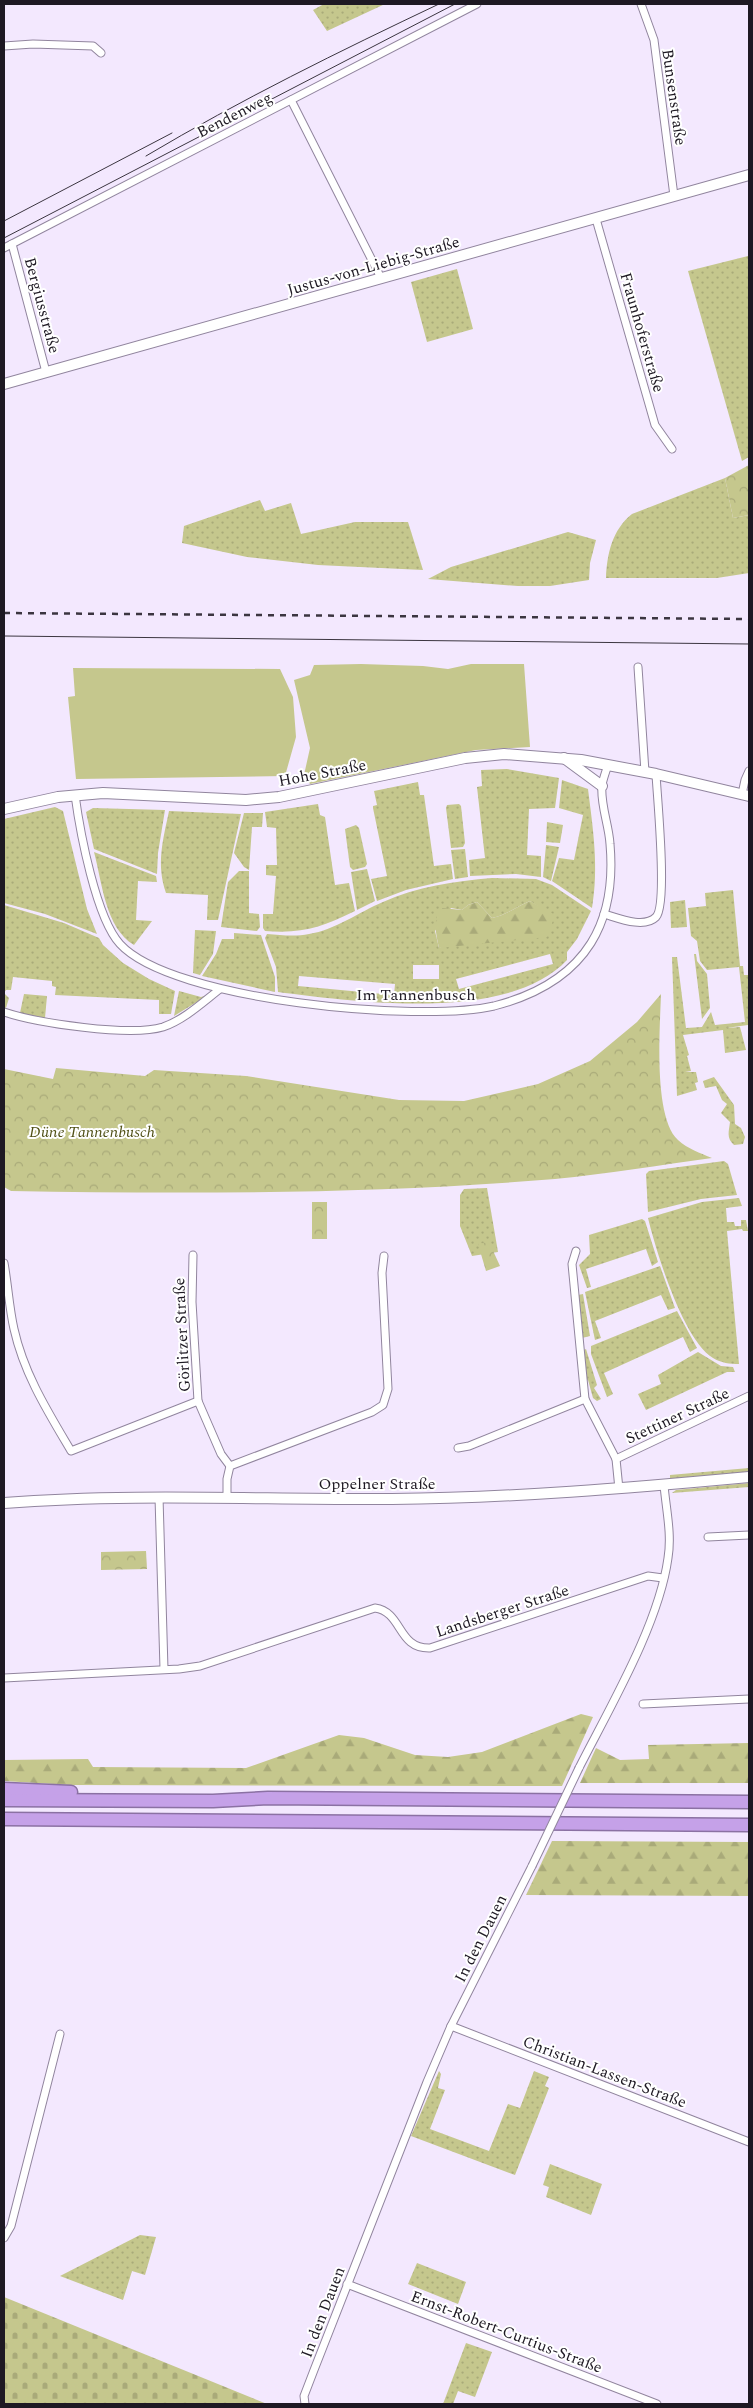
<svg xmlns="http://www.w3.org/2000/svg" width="753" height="2408" font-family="Spectral,serif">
<defs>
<pattern id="grass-dots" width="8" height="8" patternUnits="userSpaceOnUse" patternTransform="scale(1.25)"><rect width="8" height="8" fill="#c5c78d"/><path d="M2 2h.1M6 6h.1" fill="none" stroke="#a9aa79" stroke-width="1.8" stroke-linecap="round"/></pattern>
<pattern id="forest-firs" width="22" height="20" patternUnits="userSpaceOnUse" patternTransform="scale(1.25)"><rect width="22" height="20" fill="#c5c78d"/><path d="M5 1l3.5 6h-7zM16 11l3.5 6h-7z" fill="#a9aa79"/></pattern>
<pattern id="cemetery-stones" width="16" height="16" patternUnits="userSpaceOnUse" patternTransform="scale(1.25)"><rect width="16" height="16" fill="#c5c78d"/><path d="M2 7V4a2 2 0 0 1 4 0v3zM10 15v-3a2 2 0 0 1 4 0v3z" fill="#a9aa79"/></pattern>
<pattern id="park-crowns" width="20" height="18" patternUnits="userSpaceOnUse" patternTransform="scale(1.25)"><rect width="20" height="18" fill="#c5c78d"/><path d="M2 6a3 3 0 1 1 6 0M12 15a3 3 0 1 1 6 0" fill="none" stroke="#a9aa79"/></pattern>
</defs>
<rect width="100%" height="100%" fill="#f3e8fe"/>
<g fill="url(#grass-dots)" fill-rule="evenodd">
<path d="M324 4H385L327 31 313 10Z"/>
<path d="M748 256 749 457 742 461 688 271Z"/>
<path d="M457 269 473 329 427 342 411 282Z"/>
<path d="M725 478 733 518 749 515V573L717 578H606C607 554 612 530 632 514Z"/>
<path d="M260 500 265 511 291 503 301 534 355 522H408L423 570 318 565 247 557 182 543 184 526Z"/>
<path d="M568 532 596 540 590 563 589 580 550 586H518L428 579 451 567Z"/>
<path d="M507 769 559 778 555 808 529 809 527 855 541 856V877L516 874 470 876 469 860 485 858 477 787 482 786 481 770Z"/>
<path d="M562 780 588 789C593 829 599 867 592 908L552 881 559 858 574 860 583 815 559 808Z"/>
<path d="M418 782 420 795H424L434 866 451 864 453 879 406 890 377 901 371 879 387 876 373 808V806L377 805 374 791Z"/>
<path d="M318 804 320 815 325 817 335 885 349 883 355 911C322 927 303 934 265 931L263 928V914H273L276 876 266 875V865H277L276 828 267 827 265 812Z"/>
<path d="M459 804 461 806 465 843 463 847 451 848 446 808 447 805Z"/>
<path d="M55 807 63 811 87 909 97 934 45 914 4 903V819Z"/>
<path d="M93 808 165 810 158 853 157 874 94 849 86 812Z"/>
<path d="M169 811 241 814 218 920H207L208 895 166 893C156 864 163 840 169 811Z"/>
<path d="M244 813H263L262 827H252L249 870 244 867 234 853Z"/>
<path d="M547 822 563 825 560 843 546 842Z"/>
<path d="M356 825 359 828 367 864 365 867 353 870 350 867 345 829Z"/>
<path d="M546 845 559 847 551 881 543 877Z"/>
<path d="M465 849 468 877 455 879 451 850Z"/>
<path d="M94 852 156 876 157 882 138 881 136 920 152 921 134 945C105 928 102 881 94 852Z"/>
<path d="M367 869 375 901 357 910 351 872Z"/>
<path d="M239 871H249V913L259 914 260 927 257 931 221 927 228 882Z"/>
<path d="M492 878 536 879 552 885 591 911 577 939 567 952V960C508 1023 356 1002 278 992L276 967 265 938 267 934C281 935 295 937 309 934 335 930 359 912 383 902 416 887 455 881 492 878ZM530 901 539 907 439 948 435 931 451 908 462 910 468 905 477 902 492 918C506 915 516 907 530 901ZM550 954 553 964 459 989 456 979ZM439 965V979H413V965ZM299 976 395 984 394 995 298 986Z"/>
<path d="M733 890 740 966H743L744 975H749V1020L748 1025 726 1028 740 1027 746 1050 725 1053 723 1030 683 1035 689 1055 687 1056 691 1071 685 1072H696L698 1082 695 1083 697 1090 677 1096 672 957H677L686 1028 702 1027 711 1012 715 1025 745 1022 739 967 707 970 700 961 697 941 691 936 688 908 706 906 705 893Z"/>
<path d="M685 900 687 927 671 928 670 902Z"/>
<path d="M4 905 64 923 99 938 103 945 123 963 149 979 175 991 171 1014H159V1000L55 995 56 987 52 986V981L13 977 11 990H6L4 993 9 998 6 1008 4 1007Z"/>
<path d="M195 930 216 931 213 954 200 975 193 973Z"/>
<path d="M234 933 261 935 275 977V992L202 976 216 954 222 939H234Z"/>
<path d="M694 954H696L697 961 707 974 710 1008 702 1019Z"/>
<path d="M179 991 201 997 210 994 174 1016Z"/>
<path d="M24 994 47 996 45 1018 20 1013Z"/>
<path d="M714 1077 734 1105 735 1124 741 1128 745 1137 743 1144 734 1145C726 1138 729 1131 730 1122L721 1113 727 1104 722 1100 716 1086 705 1088 703 1081Z"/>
<path d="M724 1161 728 1164 737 1195 701 1199 648 1212 646 1174 649 1171Z"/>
<path d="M487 1188 498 1252 472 1256 460 1226V1195L464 1189Z"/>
<path d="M739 1198 742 1206 726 1208 727 1222H734L735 1226H741V1220H746L748 1231H743L742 1229 727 1231 739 1364C730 1364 721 1363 713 1358 683 1340 656 1251 648 1218L702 1202Z"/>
<path d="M642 1219 645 1221 658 1262 652 1266 646 1249 586 1269 591 1287 587 1288 579 1265 590 1254 589 1235Z"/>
<path d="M660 1266 675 1308 668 1310 661 1295 595 1321 601 1338 595 1340 585 1292Z"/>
<path d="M583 1294 590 1336 582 1338 578 1295Z"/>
<path d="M677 1311 697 1348 690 1352 683 1337 604 1373 613 1394 607 1397 591 1354V1346Z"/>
<path d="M586 1349 597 1385 594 1388 601 1399 597 1401 593 1398 588 1380 586 1381 584 1350Z"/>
<path d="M698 1352 721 1366 733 1367 735 1372H727L646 1410 638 1394 661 1384 658 1375Z"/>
<path d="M749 1468V1472L670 1479V1475Z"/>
<path d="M749 1483V1487L672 1493 676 1490Z"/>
<path d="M439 2071 441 2074 438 2088 445 2090 430 2129 489 2151 508 2104 520 2108 534 2071 549 2077 545 2086 549 2088 515 2175 411 2136Z"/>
<path d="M550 2164 602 2184 591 2215 546 2197 549 2187 543 2185Z"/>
<path d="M140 2235 156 2237 145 2275 132 2271 123 2300 60 2276Z"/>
<path d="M417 2263 466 2282 458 2304 408 2284Z"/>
<path d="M466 2343 492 2352 475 2397 458 2391 453 2404H443Z"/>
</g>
<g fill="url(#forest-firs)">
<path d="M530 901 555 915 547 937 439 948C436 934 432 919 442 908L462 910 468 905 477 902 492 918C506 915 516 907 530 901Z"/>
<path d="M581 1714 593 1717 562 1786 69 1785 4 1781V1760L88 1759 93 1767 246 1768 339 1735 364 1738 415 1755 448 1757 482 1752Z"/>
<path d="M749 1743V1783H580L596 1748 620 1760 649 1759 648 1745Z"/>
<path d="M552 1841 749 1842V1896L526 1895Z"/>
</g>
<path fill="url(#cemetery-stones)" d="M4 2297 267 2404H4Z"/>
<g fill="url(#park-crowns)">
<path d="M749 465V515L733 518 725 478Z"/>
<path d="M661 994C660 1028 653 1117 678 1140 688 1149 700 1153 712 1158 660 1165 607 1174 555 1179 374 1194 192 1194 11 1191L4 1187V1069L53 1079 56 1068 145 1076 154 1070 246 1076 399 1100 464 1101 538 1084 590 1061 637 1022Z"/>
<rect x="312" y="1202" width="15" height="37"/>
<path d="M489 1242 500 1266 486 1271 478 1244Z"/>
<path d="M146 1551 147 1569 101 1570V1552Z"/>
</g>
<g fill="#c5c78d">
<path d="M361 664 423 666 448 669 471 664H524L530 747 476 750 310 784 304 775 310 748 294 680 310 675 314 665Z"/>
<path d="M73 668 280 669 293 697 296 737 285 776 76 779 68 697 75 696Z"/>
</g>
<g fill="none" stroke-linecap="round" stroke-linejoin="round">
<g stroke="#91859e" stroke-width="9">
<g id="street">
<path d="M641 4 654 40 674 196"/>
<path d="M4 46 33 44 93 46 101 53"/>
<path d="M291 100 381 278"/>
<path d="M596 219 655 425 672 449"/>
<path d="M12 244 46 372"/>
<path d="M4 248 477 4"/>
<path d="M638 667 645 772"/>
<path d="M742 794 745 780 749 771"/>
<path d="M75 795C80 832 96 918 120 944 172 1001 420 1023 494 1006 533 996 569 978 591 943 609 914 613 878 610 844 609 825 600 804 602 785 603 779 606 771 608 765"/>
<path d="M604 914C618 918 644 929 656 917 668 904 657 796 656 774"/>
<path d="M4 1012C37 1023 130 1037 163 1027 184 1020 203 1002 220 989"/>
<path d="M576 1251 572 1264 585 1399 616 1459 619 1489"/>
<path d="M193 1255 192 1302 198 1401 221 1454 230 1466"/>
<path d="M4 1263C8 1285 9 1307 14 1329 24 1374 48 1412 71 1451L198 1401"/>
<path d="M458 1448 469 1446 585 1399"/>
<path d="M616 1459 749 1396"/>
<path d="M159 1497 164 1669"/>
<path d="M227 1498V1479L230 1466 372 1412 383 1405 388 1389 382 1273 384 1256"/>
<path d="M708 1537 749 1535"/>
<path d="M4 1678 179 1669 200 1666 375 1608C403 1612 397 1649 430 1648L648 1576 663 1578"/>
<path d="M643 1704 749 1699"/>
<path d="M579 1768C610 1707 659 1624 668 1558 672 1534 666 1509 664 1485"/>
<path d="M451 2026 749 2142"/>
<path d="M4 2238 11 2226 60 2034"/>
<path d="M347 2284 657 2404"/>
<path d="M305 2404 304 2396 314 2370 427 2082 451 2026 532 1866"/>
</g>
</g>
<g stroke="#91859e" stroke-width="12">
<g id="secondary">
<path d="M4 384 749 175"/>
<path d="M564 758 602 786"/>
<path d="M4 809 58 797 103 793 246 800 279 797 465 758 504 754 581 760 656 774 749 796"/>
<path d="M4 1503C133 1493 262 1500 392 1499 511 1498 630 1488 749 1477"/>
</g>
</g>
<g stroke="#8b71a3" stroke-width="15">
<g id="highway">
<path d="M4 1789 71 1792"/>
<path d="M4 1800 213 1801 268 1798 749 1802"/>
<path d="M4 1819 749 1825"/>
</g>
</g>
<use href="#street" stroke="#fff" stroke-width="7"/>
<use href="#secondary" stroke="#fff" stroke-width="10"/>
<use href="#highway" stroke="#c5a1e8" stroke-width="12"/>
<g stroke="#3b3540" stroke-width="1">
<path d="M146 156C240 100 340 51 439 4"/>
<path d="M4 221 172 133"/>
<path d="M4 238 455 4"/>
<path d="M4 636 749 644"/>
</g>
<path stroke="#3b3540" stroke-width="2.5" stroke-dasharray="6 6" stroke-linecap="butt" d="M4 613 749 619"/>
<g stroke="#91859e" stroke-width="9" stroke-linecap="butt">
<path id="street-bridge" d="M532 1866 579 1768"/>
</g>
<use href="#street-bridge" stroke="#fff" stroke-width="7"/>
</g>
<g text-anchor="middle" stroke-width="4" stroke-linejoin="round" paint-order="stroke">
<g font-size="16" fill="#1e1923" stroke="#fff">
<text transform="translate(675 97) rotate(82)" y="6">Bunsenstraße</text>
<text transform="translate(234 114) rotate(-27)" y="6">Bendenweg</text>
<text transform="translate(373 265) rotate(-16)" y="6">Justus-von-Liebig-Straße</text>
<text transform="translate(43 305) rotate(75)" y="6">Bergiusstraße</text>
<text transform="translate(643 332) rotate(74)" y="6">Fraunhoferstraße</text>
<text transform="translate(322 772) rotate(-11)" y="6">Hohe Straße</text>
<text x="416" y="1000">Im Tannenbusch</text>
<text transform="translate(181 1335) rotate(-93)" y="6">Görlitzer Straße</text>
<text transform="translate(677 1415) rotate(-25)" y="6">Stettiner Straße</text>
<text x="377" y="1489">Oppelner Straße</text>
<text transform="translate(502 1610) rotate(-18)" y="6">Landsberger Straße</text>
<text transform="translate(480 1938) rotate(-63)" y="6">In den Dauen</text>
<text transform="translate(605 2071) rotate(21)" y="6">Christian-Lassen-Straße</text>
<text transform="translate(322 2312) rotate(-69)" y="6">In den Dauen</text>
<text transform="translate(507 2331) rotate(21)" y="6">Ernst-Robert-Curtius-Straße</text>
</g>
<g font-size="16" font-style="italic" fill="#505016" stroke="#fff">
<text x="92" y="1137">Düne Tannenbusch</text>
</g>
</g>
<rect width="753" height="2408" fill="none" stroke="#1e1923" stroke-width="10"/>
</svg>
